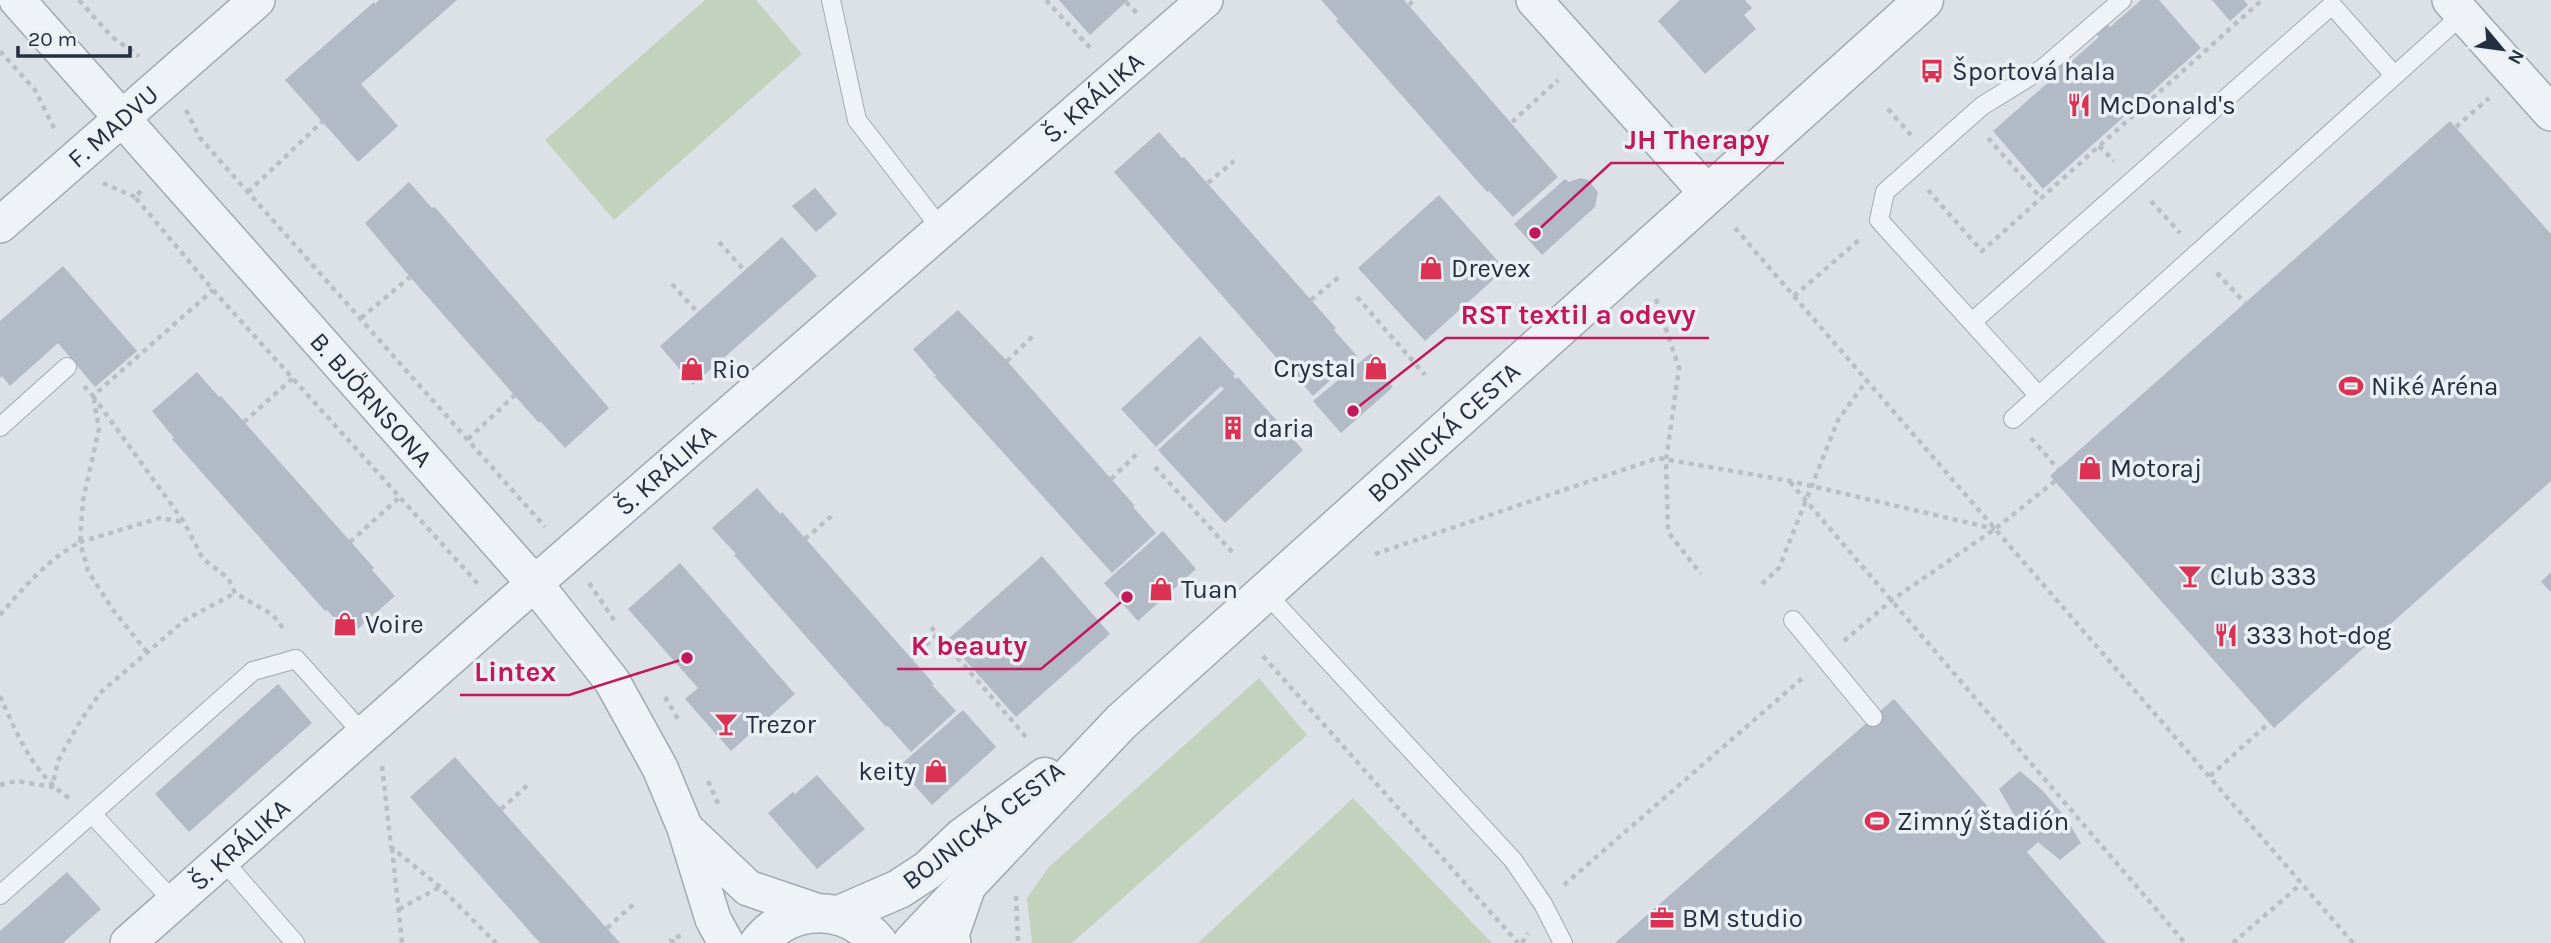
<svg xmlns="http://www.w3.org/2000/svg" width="2551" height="943" font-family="Karla,sans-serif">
<rect width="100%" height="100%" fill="#dce1e8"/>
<g fill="#c3d2bc">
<path d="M705 0H756L802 54 614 220 545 140Z"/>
<path d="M1259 678 1307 735 1072 943H1032L1027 898 1049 867Z"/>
<path d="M1353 798 1492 943H1198Z"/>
</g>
<g fill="#b2bac5">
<path d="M379 0H457L361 84 398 126 358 162 285 80 374 2 375 4Z"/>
<path d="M1059 0H1128L1090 35Z"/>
<path d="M1321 0H1404L1558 177 1513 217 1489 191 1487 192 1336 21 1338 19Z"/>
<path d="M1680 0H1745L1752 8 1744 15 1756 29 1705 74 1658 21Z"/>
<path d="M2141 0H2159L2201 48 2043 189 1993 131 2052 79 2049 75 2062 64 2065 67 2099 37 2096 34 2107 24 2110 27Z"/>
<path d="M2212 0H2244L2248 5 2230 21Z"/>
<path d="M2450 121 2551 234V481L2274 728 2050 476Z"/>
<path d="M1159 132 1182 158 1184 157 1336 328 1334 330 1357 356 1313 396 1290 370 1288 371 1114 172Z"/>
<path d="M1580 178 1588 180 1598 192 1595 207 1542 255 1514 224 1565 179 1569 182Z"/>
<path d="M409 182 432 208 435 207 609 408 565 448 540 421 539 423 410 277 365 223Z"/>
<path d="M815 188 837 214 816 232 792 206Z"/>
<path d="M1439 195 1505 269 1425 341 1358 268Z"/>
<path d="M782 237 817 276 693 385 660 346Z"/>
<path d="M63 266 137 351 95 387 58 343 10 386 2 376 0 378V321Z"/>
<path d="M958 310 1007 361 1135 506 1133 507 1156 533 1112 573 934 376H936L913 349Z"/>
<path d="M1200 336 1235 374 1233 376 1236 379 1238 377 1303 450 1225 523 1158 450 1224 389 1221 386 1156 447 1121 409Z"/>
<path d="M1371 353 1387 372 1382 375 1393 387 1341 433 1313 401Z"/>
<path d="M197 372 219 397 221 396 374 568 372 570 395 596 350 636 327 610 325 611 172 439 174 438 152 411Z"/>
<path d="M757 488 780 514 782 512 934 684 932 685 956 711 911 752 888 726 886 727 734 555 736 554 712 528Z"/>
<path d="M1163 531 1196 569 1138 621 1104 583Z"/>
<path d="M1042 556 1110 634 1016 717 947 640Z"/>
<path d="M680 563 795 694 731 751 685 699 698 688 628 609Z"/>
<path d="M2551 572V592L2541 582Z"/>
<path d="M278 684 312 723 189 832 155 794Z"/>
<path d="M1894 699 2003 824 2014 815 1999 789 2020 771 2042 790 2066 818 2081 843 2060 860 2038 842 2027 852 2106 943H1615Z"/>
<path d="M963 710 996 747 932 805 898 767Z"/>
<path d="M455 757 501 809 620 943H540L410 797Z"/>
<path d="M817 775 865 829 817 869 768 813 793 792 795 794Z"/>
<path d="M67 872 101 909 63 943H0V931Z"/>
</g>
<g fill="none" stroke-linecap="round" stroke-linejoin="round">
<g stroke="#a1a8b2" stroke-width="20">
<g id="service">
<path d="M831 0 857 120 942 230"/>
<path d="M1972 322 2332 5 2394 75"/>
<path d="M2039 396 1879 220 1885 192 1982 106 2042 69 2122 0"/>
<path d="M2013 419 2463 14"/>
<path d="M0 427 67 367"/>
<path d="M1265 592 1513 860 1543 904 1563 943"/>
<path d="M1793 620 1873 717"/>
<path d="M92 814 174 902"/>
<path d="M222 859 295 943"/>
<path d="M0 895 253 671 296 659 364 735"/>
</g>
</g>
<g stroke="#a1a8b2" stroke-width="38">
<g id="minor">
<path id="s1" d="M17 0 535 584 612 681 660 768 685 828 713 919 726 943"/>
<path d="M1534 0 1708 194"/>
<path d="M2450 0 2551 113"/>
<path id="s2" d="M0 225 257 0"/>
<path d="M687 830 748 888 819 912"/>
<path id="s3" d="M128 943 511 604 1205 0"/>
<path d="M953 943 951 935 969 883"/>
</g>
</g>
<g stroke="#a1a8b2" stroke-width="41">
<g id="tertiary">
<path d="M839 915 899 889 928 870 963 837 1045 777"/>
<path d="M759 943C790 904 847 903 878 943"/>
<path id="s4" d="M912 943 1121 722 1924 0"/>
</g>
</g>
<g stroke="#babfc6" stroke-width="4.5" stroke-dasharray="5 5" stroke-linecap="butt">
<path d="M79 0 112 37 139 56"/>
<path d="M1046 0 1093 51"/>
<path d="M1126 2 1138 14"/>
<path d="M1409 5 1414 0"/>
<path d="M0 51 35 90 55 130"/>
<path d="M1888 109 1911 135"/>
<path d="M186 110 200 138 545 527"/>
<path d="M1512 122 1558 80"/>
<path d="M2456 127 2489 98"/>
<path d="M1988 138 2041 198"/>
<path d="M2099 146 2114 161"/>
<path d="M103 183 135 197"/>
<path d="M1208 183 1234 161"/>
<path d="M1928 190 1982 251 2262 0"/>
<path d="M141 191 135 197 213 290 479 585"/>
<path d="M248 192 322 122"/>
<path d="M2151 201 2180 233"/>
<path d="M1735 228 2353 943"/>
<path d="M719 242 744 270"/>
<path d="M2217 273 2245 303"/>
<path d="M672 284 698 313"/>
<path d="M1794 296 1859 240"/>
<path d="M1357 297 1425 375"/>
<path d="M1656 299 1679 368 1666 460 1668 532 1701 574"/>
<path d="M1311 300 1339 277"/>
<path d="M361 318 410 277"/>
<path d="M1007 361 1035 334"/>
<path d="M84 386 93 396 213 290"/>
<path d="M93 396 184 522 203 559 228 578 235 593 273 615 286 632"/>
<path d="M244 422 294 377"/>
<path d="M2031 438 2058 469"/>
<path d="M468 439 515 395"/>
<path d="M1155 467 1232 552"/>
<path d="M1111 479 1140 451"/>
<path d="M1790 482 2185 943"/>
<path d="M805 539 835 513"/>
<path d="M350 542 401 496"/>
<path d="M1375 554 1658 458 1790 481 1995 529"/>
<path d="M589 583 614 620"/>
<path d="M1762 584 1779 568 1838 420 1867 380"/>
<path d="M0 615C23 588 48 559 80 542L83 500 99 429 94 400"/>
<path d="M931 627 1027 738"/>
<path d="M1844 641 1892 600 1995 529 2055 481"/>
<path d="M147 652 113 610 88 571 80 542 160 518 183 522"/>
<path d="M1263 656 1518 943"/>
<path d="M911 658 938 634"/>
<path d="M0 696C17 734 33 774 69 798"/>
<path d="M665 697 678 719"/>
<path d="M382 766 391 847 440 887 496 943"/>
<path d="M2210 776 2269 723"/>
<path d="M708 781 720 808"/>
<path d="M0 785 16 781 52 787 58 761 79 723 101 692 185 620 235 593"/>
<path d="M501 809 529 784"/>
<path d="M392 848 402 943"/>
<path d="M1564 885 1806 675"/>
<path d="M1016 896 1018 943"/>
<path d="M399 909 440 887"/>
<path d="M607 928 636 902"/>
<path d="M674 943 671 940 683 934"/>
<path d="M1522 943 1528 933"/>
<path d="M2233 943 2301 884"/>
</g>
<use href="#service" stroke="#eff2f6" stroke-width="18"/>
<use href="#minor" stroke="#eff2f6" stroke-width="35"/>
<use href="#tertiary" stroke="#eff2f6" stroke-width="38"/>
</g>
<defs>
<g id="bus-bare" transform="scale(1.89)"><path d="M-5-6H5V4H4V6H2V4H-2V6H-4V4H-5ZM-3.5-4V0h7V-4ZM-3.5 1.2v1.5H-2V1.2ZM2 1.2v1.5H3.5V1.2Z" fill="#db3254" stroke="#ebf0f5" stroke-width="2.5" paint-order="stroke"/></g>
<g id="restaurant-bare" transform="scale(1.89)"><path d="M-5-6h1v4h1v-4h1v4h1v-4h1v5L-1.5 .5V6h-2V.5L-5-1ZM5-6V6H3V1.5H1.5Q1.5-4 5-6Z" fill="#db3254" stroke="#ebf0f5" stroke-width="2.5" paint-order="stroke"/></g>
<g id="shop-bare" transform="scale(1.89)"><path d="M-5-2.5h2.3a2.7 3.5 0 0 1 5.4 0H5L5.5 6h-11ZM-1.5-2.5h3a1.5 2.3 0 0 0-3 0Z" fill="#db3254" stroke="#ebf0f5" stroke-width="2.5" paint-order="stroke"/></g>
<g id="stadium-bare" transform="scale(1.89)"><path d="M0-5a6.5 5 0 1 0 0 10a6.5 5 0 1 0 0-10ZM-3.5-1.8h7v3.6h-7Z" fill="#db3254" stroke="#ebf0f5" stroke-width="2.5" paint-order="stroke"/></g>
<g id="building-bare" transform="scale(1.89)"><path d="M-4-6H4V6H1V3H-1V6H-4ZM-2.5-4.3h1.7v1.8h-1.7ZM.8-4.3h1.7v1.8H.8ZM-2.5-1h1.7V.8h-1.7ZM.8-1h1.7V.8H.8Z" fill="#db3254" stroke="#ebf0f5" stroke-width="2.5" paint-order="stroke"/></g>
<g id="bar-bare" transform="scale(1.89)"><path d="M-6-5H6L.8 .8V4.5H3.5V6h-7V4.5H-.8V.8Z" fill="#db3254" stroke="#ebf0f5" stroke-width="2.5" paint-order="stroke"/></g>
<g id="office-bare" transform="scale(1.89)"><path d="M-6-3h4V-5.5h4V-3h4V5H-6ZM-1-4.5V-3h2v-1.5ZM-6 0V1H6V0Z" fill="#db3254" stroke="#ebf0f5" stroke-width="2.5" paint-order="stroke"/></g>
</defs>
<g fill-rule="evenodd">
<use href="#bus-bare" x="1932" y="71"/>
<use href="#restaurant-bare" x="2079" y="105"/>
<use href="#shop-bare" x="1431" y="268"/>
<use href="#shop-bare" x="1376" y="368"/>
<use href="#shop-bare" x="692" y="369"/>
<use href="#stadium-bare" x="2351" y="386"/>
<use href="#building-bare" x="1233" y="428"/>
<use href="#shop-bare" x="2090" y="468"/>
<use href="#bar-bare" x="2190" y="576"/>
<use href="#shop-bare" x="1161" y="589"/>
<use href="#shop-bare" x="345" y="624"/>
<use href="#restaurant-bare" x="2226" y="635"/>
<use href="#bar-bare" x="726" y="724"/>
<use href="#shop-bare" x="936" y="771"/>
<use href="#stadium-bare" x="1877" y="821"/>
<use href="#office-bare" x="1662" y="918"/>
</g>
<g text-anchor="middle" stroke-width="7" stroke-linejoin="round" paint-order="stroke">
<g font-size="26" fill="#242f3f" stroke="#ebf0f5" text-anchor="start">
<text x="1952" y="80">Športová hala</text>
<text x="2099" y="114">McDonald's</text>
<text x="1451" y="277">Drevex</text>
<text x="1356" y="377" text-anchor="end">Crystal</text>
<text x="712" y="378">Rio</text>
<text x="2371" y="395">Niké Aréna</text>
<text x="1253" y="437">daria</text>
<text x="2110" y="477">Motoraj</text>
<text x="2210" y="585">Club 333</text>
<text x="1181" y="598">Tuan</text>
<text x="365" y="633">Voire</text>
<text x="2246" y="644">333 hot-dog</text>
<text x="746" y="733">Trezor</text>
<text x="916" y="780" text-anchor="end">keity</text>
<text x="1897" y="830">Zimný štadión</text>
<text x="1682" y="927">BM studio</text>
</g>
<g font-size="26" fill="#242f3f" stroke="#ebf0f5">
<text dy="9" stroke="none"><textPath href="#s3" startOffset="1283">Š. KRÁLIKA</textPath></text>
<text dy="9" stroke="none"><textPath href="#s2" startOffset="150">F. MADVU</textPath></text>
<text dy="9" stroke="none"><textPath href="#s1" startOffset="534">B. BJŐRNSONA</textPath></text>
<text dy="9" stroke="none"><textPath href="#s4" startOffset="738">BOJNICKÁ CESTA</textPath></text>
<text dy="9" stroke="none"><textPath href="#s3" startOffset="716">Š. KRÁLIKA</textPath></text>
<text transform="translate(983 825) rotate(-37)" y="9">BOJNICKÁ CESTA</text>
<text dy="9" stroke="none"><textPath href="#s3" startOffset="149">Š. KRÁLIKA</textPath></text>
</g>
</g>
<path fill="none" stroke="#c2185b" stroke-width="2.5" d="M1535 233L1611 163H1784M1353 411L1446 338H1709M1127 597L1041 669H897M687 658L569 695H460"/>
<g fill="#c2185b" stroke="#ebf0f5" stroke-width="2.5">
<circle cx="1535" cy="233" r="7"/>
<circle cx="1353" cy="411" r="7"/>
<circle cx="1127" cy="597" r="7"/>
<circle cx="687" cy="658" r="7"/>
</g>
<g font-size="28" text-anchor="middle" font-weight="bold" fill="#c2185b" stroke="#ebf0f5" stroke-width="7" stroke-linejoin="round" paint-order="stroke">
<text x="1697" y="149">JH Therapy</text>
<text x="1578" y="324">RST textil a odevy</text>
<text x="969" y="655">K beauty</text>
<text x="515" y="681">Lintex</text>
</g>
<g transform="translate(2502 49) rotate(119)" stroke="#ebf0f5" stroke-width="5" paint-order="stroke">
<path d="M0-5L12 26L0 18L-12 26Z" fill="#242f3f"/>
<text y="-10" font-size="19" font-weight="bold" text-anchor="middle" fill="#242f3f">N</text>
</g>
<path d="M18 46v10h112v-10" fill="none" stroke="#242f3f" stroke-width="3.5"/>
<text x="28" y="46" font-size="21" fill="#242f3f" stroke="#ebf0f5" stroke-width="5" paint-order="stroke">20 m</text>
</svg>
